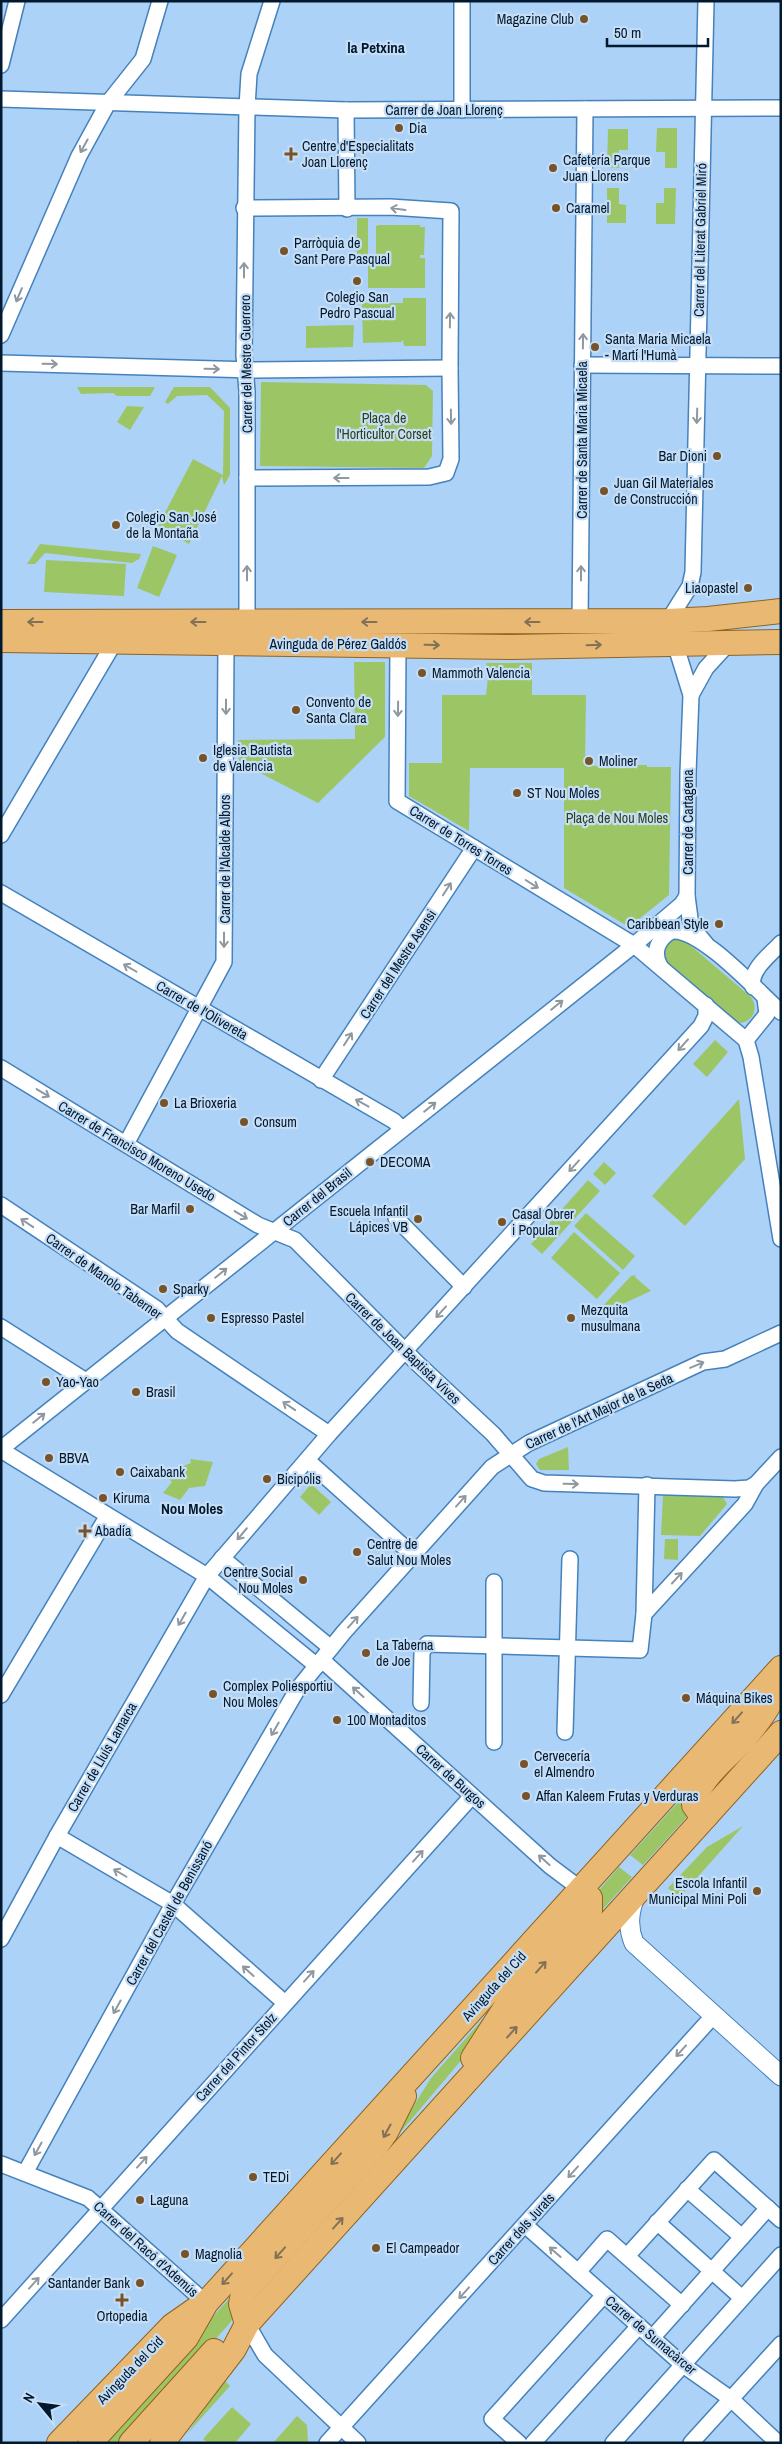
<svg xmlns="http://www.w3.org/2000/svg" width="782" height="2444" font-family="'Archivo Narrow',sans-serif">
<rect width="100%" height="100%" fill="#add2f7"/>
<g fill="#9cc666">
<path d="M657 128H677V168H665V152H656Z"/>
<path d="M608 129H628V150H619V168L607 167Z"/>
<path d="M607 188H619V204L626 205V223H607Z"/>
<path d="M664 188H676L675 224H656V203H664Z"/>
<rect x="357" y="218" width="11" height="37"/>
<path d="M379 225H420V227H425L424 255H420V258H425V288H368V257H379V255L376 254V226Z"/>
<path d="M403 298H426V346H404L403 340 401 342 363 343 362 303H403Z"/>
<path d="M354 325 353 347 306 348V326Z"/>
<path d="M261 382 426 385 433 391 432 456 424 468 260 466Z"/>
<path d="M77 387H155L150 396H117L113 393 81 394Z"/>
<path d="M174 387H210L230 408V475L224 485 222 476 189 544 158 526 193 459 223 475 224 411 207 395 177 396 168 404 165 402Z"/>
<path d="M127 406 144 407 130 430 117 422Z"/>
<path d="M40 544 141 554 139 559 132 563 45 553 35 564H27Z"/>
<path d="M153 546 177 555 159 597 137 588Z"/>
<path d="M46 560 126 564 124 596 44 592Z"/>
<path d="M354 662H385V737L318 803 239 762 238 740 355 739Z"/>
<path d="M486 663H532V695H586L585 766 647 765V767H671L669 895 629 927 564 888V768H470L469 831 409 796V763H442V695H486L488 677Z"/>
<path d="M670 937 683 939 751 997C761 1011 749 1027 733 1022L666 962 661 949Z"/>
<path d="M715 1040 728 1052 707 1077 693 1064Z"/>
<path d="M739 1099 745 1159 685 1226 652 1196Z"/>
<path d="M604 1162 616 1173 605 1185 593 1174Z"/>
<path d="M588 1180 600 1191 542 1254 531 1244Z"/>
<path d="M586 1213 635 1256 623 1270 574 1226Z"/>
<path d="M574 1232 620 1273 597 1299 551 1258Z"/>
<path d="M636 1275 635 1277 651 1291 607 1311 602 1307 631 1276Z"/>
<path d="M568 1447 569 1470H540L536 1464 539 1459Z"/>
<path d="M190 1459 213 1462 205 1486 189 1488 180 1500 163 1493 172 1482 168 1478C174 1470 182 1466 191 1463Z"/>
<path d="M311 1484 331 1502 319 1515 300 1497Z"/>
<path d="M663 1495 723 1497 727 1504 700 1536 661 1535Z"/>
<path d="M665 1539H678V1560L664 1559Z"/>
<path d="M694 1785 693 1810 643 1865 630 1855Z"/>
<path d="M743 1826 679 1898 668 1888 707 1847Z"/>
<path d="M619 1867 632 1877 594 1919 600 1900 599 1890Z"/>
<path d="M495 2005 497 2007 459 2063 388 2147 431 2078Z"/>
<path d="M237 2290 233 2318 230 2323 122 2443H98Z"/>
<path d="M224 2380 230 2386 187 2434Z"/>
<path d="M232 2407 251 2424 235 2443H208L203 2439Z"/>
<path d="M297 2416 307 2425 308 2443H273Z"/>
</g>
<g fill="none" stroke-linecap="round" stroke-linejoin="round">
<g stroke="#4582bb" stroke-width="18">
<g id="minor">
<path d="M1 65 17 1"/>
<path d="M1 99 346 110 781 108"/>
<path d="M346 110 347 209"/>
<path d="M462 110V1"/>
<path d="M244 208 390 207 451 211 450 368 451 459 446 473 429 477 247 478"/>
<path d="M1 335 79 156 108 103 143 59 160 1"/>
<path d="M1 363 253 370 450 368"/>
<path d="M582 365 781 366"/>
<path d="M247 621V391L244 355 247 107 249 74 272 1"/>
<path d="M580 622 585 109"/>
<path d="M398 644 397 801 634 945 746 1040 751 1057 781 1239"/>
<path d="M691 695 706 668 728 644"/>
<path d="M1 835 114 643"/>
<path d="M1 893 394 1121 402 1129"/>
<path d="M706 944 691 926 687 896 688 773 691 695 668 621 690 586 693 572 706 1"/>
<path d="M660 966C652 952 658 938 672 931 701 928 758 992 781 1012"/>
<path d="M753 987C749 970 770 955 781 943"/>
<path d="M746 1040 767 1014 765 998"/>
<path d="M1 1068 258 1225 295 1240 416 1362 493 1434 532 1479 544 1483 735 1489 749 1488 756 1484"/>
<path d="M321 1080 474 848"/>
<path d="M126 1144 224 962 226 644"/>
<path d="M1 1205 157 1309 177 1331 329 1434"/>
<path d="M396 1218 464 1287"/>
<path d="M1 1327 86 1381"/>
<path d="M1 1449 634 945 682 904 687 896"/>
<path d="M1 1450 207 1576 329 1434 701 1026 706 1016V1005"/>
<path d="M307 1460 413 1555"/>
<path d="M222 1558 331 1648"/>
<path d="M494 1582V1742"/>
<path d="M644 1614 745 1504 756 1484 781 1457"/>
<path d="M322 1660 550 1866 582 1890"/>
<path d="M1 1695 107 1517"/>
<path d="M421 1703 422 1652 427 1644 640 1650 644 1614 647 1485"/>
<path d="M565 1732 570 1559"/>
<path d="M57 1836 173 1904 285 2003"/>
<path d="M1 1939 57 1836 207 1576 317 1666"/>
<path d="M1 2164 88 2198 206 2303"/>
<path d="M25 2173 173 1904 297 1690 344 1632 492 1467 529 1443 703 1362 725 1359 781 1333"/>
<path d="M687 2189 742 2237"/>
<path d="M657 2222 742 2298"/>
<path d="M525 2225 683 2365 731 2399 778 2443"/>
<path d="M627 2256 714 2160 781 2220"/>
<path d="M578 2272 607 2239 682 2305"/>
<path d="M1 2320 472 1796"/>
<path d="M247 2324 265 2355 358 2443"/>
<path d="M652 2338 768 2208"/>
<path d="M327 2443 714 2015"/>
<path d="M519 2443 492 2419 604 2295"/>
<path d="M533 2443 639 2326"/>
<path d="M613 2443 781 2255"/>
<path d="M691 2443 781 2344"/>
</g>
</g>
<g stroke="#4582bb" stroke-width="21">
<path id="tertiary" d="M636 1894C629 1911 627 1926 634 1943L781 2076"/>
</g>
<g stroke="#8f631f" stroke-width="26">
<g id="primary">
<path d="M1 622 668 621 708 619 781 611"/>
<path d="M1 640 510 647 781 642"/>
<path d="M706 1816 699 1812 694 1805C697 1779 727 1758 744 1739 757 1723 772 1704 779 1684"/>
<path d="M473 2058 511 1999 590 1912V1898L582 1890"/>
<path d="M247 2324 241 2304 243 2293 376 2146 386 2132 404 2096"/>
<path d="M59 2443 172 2326 202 2305"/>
<path d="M90 2443 186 2338 206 2303 781 1668"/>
<path d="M131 2443 214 2351"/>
<path d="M162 2443 234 2349 247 2324 781 1733"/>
</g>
</g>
<use href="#minor" stroke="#fff" stroke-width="15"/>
<use href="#tertiary" stroke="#fff" stroke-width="19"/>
<use href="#primary" stroke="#e9b974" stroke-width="24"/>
</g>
<defs><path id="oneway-shaft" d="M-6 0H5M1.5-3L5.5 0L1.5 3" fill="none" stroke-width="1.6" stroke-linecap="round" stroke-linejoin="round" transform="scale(1.25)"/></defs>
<g stroke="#8d98a1">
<use href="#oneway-shaft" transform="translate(84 146) rotate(119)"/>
<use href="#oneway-shaft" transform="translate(398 209) rotate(-172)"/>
<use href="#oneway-shaft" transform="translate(244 270) rotate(-90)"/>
<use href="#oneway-shaft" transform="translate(19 295) rotate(113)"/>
<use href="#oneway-shaft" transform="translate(450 320) rotate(-89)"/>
<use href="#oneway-shaft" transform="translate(583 341) rotate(-89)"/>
<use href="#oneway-shaft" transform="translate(50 364) rotate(1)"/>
<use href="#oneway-shaft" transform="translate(212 369) rotate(1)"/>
<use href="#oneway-shaft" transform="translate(697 416) rotate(92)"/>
<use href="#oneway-shaft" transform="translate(451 417) rotate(89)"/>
<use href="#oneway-shaft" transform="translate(341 478) rotate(180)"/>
<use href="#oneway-shaft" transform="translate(247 573) rotate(-90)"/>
<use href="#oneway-shaft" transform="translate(581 573) rotate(-90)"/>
<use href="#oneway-shaft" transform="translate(226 707) rotate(90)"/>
<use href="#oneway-shaft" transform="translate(398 709) rotate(91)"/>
<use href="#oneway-shaft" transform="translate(532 884) rotate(32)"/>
<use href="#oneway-shaft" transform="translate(447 889) rotate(-57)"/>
<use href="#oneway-shaft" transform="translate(224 940) rotate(90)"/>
<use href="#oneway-shaft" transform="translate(130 968) rotate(-150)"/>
<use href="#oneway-shaft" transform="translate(557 1005) rotate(-39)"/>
<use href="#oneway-shaft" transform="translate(348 1039) rotate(-57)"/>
<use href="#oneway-shaft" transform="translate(683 1045) rotate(132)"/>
<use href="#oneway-shaft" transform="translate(43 1093) rotate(31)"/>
<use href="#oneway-shaft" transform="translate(362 1103) rotate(-151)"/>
<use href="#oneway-shaft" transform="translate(430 1107) rotate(-39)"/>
<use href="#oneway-shaft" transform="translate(574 1166) rotate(132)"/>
<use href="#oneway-shaft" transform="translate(241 1215) rotate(31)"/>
<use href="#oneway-shaft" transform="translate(27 1223) rotate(-146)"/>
<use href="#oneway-shaft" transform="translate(221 1273) rotate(-39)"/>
<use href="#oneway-shaft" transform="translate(441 1312) rotate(132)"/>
<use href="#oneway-shaft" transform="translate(697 1365) rotate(-23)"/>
<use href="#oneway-shaft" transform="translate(289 1406) rotate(-146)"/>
<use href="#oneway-shaft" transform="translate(39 1418) rotate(-39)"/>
<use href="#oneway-shaft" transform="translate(571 1484) rotate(1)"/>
<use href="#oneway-shaft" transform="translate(461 1501) rotate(-48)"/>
<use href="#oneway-shaft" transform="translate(242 1534) rotate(130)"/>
<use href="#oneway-shaft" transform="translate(677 1578) rotate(-47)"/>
<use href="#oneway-shaft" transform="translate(182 1619) rotate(120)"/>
<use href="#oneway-shaft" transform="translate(353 1622) rotate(-48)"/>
<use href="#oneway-shaft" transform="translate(358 1692) rotate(-138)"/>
<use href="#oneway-shaft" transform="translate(275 1729) rotate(120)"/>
<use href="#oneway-shaft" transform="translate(418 1856) rotate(-48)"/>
<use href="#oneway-shaft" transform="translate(544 1860) rotate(-138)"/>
<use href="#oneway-shaft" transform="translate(120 1873) rotate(-150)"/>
<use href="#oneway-shaft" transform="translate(248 1971) rotate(-138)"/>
<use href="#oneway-shaft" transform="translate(309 1976) rotate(-48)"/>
<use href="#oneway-shaft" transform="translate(117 2007) rotate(119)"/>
<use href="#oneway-shaft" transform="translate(681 2051) rotate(132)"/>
<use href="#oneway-shaft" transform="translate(38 2149) rotate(119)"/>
<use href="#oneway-shaft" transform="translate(142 2162) rotate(-48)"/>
<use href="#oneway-shaft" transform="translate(573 2172) rotate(132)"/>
<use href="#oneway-shaft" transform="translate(555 2252) rotate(-139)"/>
<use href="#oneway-shaft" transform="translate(34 2283) rotate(-48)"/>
<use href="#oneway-shaft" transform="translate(464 2293) rotate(132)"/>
</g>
<g stroke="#817155">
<use href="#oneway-shaft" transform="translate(35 622) rotate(180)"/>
<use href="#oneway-shaft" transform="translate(198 622) rotate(180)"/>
<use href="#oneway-shaft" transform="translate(369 622) rotate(-180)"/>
<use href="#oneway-shaft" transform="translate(532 622) rotate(-180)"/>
<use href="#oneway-shaft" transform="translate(432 645) rotate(1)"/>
<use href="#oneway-shaft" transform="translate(594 645) rotate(-2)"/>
<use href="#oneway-shaft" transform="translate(737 1718) rotate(132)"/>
<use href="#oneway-shaft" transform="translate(541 1967) rotate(-48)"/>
<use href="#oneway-shaft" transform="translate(512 2032) rotate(-48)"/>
<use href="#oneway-shaft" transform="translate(387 2131) rotate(119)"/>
<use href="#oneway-shaft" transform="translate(336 2159) rotate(132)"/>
<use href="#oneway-shaft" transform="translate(338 2223) rotate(-48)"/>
<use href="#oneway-shaft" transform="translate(280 2253) rotate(132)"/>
<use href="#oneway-shaft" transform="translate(227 2279) rotate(132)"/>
</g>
<g fill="#76532b" stroke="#c5def6" stroke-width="2">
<circle cx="584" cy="19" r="5"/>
<circle cx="399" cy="128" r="5"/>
<path d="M288.5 146.5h5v5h5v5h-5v5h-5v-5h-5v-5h5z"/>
<circle cx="553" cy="168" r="5"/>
<circle cx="556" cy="208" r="5"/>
<circle cx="284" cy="251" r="5"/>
<circle cx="357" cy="281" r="5"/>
<circle cx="595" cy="347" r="5"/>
<circle cx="717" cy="456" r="5"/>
<circle cx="604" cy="491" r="5"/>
<circle cx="116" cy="525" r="5"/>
<circle cx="748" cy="588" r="5"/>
<circle cx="422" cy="673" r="5"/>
<circle cx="296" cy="710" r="5"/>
<circle cx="203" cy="758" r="5"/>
<circle cx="589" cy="761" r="5"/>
<circle cx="517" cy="793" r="5"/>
<circle cx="719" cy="924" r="5"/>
<circle cx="164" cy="1103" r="5"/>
<circle cx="244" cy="1122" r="5"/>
<circle cx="370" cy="1162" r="5"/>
<circle cx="190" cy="1209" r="5"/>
<circle cx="418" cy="1219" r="5"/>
<circle cx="502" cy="1222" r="5"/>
<circle cx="163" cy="1289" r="5"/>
<circle cx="211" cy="1318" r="5"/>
<circle cx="571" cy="1318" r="5"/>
<circle cx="46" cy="1382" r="5"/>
<circle cx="136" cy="1392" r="5"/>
<circle cx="49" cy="1458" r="5"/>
<circle cx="120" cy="1472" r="5"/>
<circle cx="267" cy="1479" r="5"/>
<circle cx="103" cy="1498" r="5"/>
<path d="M82.5 1523.5h5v5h5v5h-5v5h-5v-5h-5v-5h5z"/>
<circle cx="357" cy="1552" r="5"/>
<circle cx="303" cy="1580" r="5"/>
<circle cx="366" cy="1653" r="5"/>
<circle cx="213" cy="1694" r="5"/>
<circle cx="686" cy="1698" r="5"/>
<circle cx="337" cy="1720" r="5"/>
<circle cx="524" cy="1764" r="5"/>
<circle cx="526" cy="1796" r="5"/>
<circle cx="757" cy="1891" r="5"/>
<circle cx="253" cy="2177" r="5"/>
<circle cx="140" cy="2200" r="5"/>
<circle cx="376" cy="2248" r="5"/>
<circle cx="185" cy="2254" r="5"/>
<circle cx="140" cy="2283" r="5"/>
<path d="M119.5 2292.5h5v5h5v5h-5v5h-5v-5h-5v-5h5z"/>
</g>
<g text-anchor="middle" stroke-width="4.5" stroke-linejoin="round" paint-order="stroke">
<g font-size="14" fill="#01192f" stroke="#c5def6" text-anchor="start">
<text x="574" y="24" text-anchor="end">Magazine Club</text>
<text x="409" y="133">Dia</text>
<text x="302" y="151">Centre d'Especialitats<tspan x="302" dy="16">Joan Llorenç</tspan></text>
<text x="563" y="165">Cafetería Parque<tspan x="563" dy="16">Juan Llorens</tspan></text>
<text x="566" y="213">Caramel</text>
<text x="294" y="248">Parròquia de<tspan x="294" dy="16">Sant Pere Pasqual</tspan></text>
<text x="357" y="302" text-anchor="middle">Colegio San<tspan x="357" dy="16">Pedro Pascual</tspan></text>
<text x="605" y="344">Santa Maria Micaela<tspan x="605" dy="16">- Martí l'Humà</tspan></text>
<text x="707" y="461" text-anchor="end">Bar Dioni</text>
<text x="614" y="488">Juan Gil Materiales<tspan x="614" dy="16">de Construcción</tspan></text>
<text x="126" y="522">Colegio San José<tspan x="126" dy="16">de la Montaña</tspan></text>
<text x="738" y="593" text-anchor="end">Liaopastel</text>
<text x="432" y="678">Mammoth Valencia</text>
<text x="306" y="707">Convento de<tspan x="306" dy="16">Santa Clara</tspan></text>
<text x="213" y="755">Iglesia Bautista<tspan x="213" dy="16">de Valencia</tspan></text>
<text x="599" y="766">Moliner</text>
<text x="527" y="798">ST Nou Moles</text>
<text x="709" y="929" text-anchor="end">Caribbean Style</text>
<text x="174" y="1108">La Brioxeria</text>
<text x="254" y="1127">Consum</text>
<text x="380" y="1167">DECOMA</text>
<text x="180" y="1214" text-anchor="end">Bar Marfil</text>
<text x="408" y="1216" text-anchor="end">Escuela Infantil<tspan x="408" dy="16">Lápices VB</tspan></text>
<text x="512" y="1219">Casal Obrer<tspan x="512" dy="16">i Popular</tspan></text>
<text x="173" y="1294">Sparky</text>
<text x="581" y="1315">Mezquita<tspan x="581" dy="16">musulmana</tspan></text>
<text x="221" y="1323">Espresso Pastel</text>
<text x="56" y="1387">Yao-Yao</text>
<text x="146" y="1397">Brasil</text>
<text x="59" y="1463">BBVA</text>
<text x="130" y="1477">Caixabank</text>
<text x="277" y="1484">Bicipolis</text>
<text x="113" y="1503">Kiruma</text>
<text x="95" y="1536">Abadía</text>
<text x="367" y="1549">Centre de<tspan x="367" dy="16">Salut Nou Moles</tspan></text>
<text x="293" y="1577" text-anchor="end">Centre Social<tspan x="293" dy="16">Nou Moles</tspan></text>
<text x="376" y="1650">La Taberna<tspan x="376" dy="16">de Joe</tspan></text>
<text x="223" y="1691">Complex Poliesportiu<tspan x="223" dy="16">Nou Moles</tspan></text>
<text x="696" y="1703">Máquina Bikes</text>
<text x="347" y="1725">100 Montaditos</text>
<text x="534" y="1761">Cervecería<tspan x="534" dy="16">el Almendro</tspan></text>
<text x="536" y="1801">Affan Kaleem Frutas y Verduras</text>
<text x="747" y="1888" text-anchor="end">Escola Infantil<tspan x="747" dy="16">Municipal Mini Poli</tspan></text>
<text x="263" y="2182">TEDi</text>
<text x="150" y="2205">Laguna</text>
<text x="386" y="2253">El Campeador</text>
<text x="195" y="2259">Magnolia</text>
<text x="130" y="2288" text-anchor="end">Santander Bank</text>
<text x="122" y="2321" text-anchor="middle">Ortopedia</text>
</g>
<g font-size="14" fill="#01192f" stroke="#c5def6">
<text x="444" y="115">Carrer de Joan Llorenç</text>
<text transform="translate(700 240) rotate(-89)" y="5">Carrer del Literat Gabriel Miró</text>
<text transform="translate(246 364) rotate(-91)" y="5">Carrer del Mestre Guerrero</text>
<text transform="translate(582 440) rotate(-90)" y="5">Carrer de Santa Maria Micaela</text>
<text x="338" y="649">Avinguda de Pérez Galdós</text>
<text transform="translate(688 822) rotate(-90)" y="5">Carrer de Cartagena</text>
<text transform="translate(461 840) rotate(32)" y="5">Carrer de Torres Torres</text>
<text transform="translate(225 859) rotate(-90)" y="5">Carrer de l'Alcalde Albors</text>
<text transform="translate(398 964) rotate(-57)" y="5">Carrer del Mestre Asensi</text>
<text transform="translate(202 1010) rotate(30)" y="5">Carrer de l'Olivereta</text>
<text transform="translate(137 1151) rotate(31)" y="5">Carrer de Francisco Moreno Usedo</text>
<text transform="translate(317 1197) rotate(-39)" y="5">Carrer del Brasil</text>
<text transform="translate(104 1276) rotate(35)" y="5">Carrer de Manolo Taberner</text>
<text transform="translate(403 1348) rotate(44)" y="5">Carrer de Joan Baptista Vives</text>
<text transform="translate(599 1411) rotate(-25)" y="5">Carrer de l'Art Major de la Seda</text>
<text transform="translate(102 1757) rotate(-60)" y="5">Carrer de Lluís Lamarca</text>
<text transform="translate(451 1776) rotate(42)" y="5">Carrer de Burgos</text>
<text transform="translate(169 1913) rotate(-61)" y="5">Carrer del Castell de Benissanó</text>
<text transform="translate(494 1986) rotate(-48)" y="5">Avinguda del Cid</text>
<text transform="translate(236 2057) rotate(-48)" y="5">Carrer del Pintor Stolz</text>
<text transform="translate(521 2229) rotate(-48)" y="5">Carrer dels Jurats</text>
<text transform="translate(146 2249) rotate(42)" y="5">Carrer del Racó d'Ademús</text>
<text transform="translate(651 2335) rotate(40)" y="5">Carrer de Sumacàrcer</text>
<text transform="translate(130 2370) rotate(-46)" y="5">Avinguda del Cid</text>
</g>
<g font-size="14" fill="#2f4017" stroke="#c5def6">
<text x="384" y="423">Plaça de<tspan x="384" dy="16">l'Horticultor Corset</tspan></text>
<text x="617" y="823">Plaça de Nou Moles</text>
</g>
<g font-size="15" font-weight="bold" fill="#01192f" stroke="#c5def6">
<text x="376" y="53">la Petxina</text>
<text x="192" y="1514">Nou Moles</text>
</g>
</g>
<rect width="782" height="2444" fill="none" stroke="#01192f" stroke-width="5"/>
<g transform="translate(40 2404) rotate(299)" stroke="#c5def6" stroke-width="4" paint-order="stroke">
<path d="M0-4L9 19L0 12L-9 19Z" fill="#01192f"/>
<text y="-8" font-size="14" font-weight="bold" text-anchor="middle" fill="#01192f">N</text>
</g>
<path d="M607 38v8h101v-8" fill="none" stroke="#01192f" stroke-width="2.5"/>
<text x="614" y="38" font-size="15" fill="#01192f" stroke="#c5def6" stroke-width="4" paint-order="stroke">50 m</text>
</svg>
